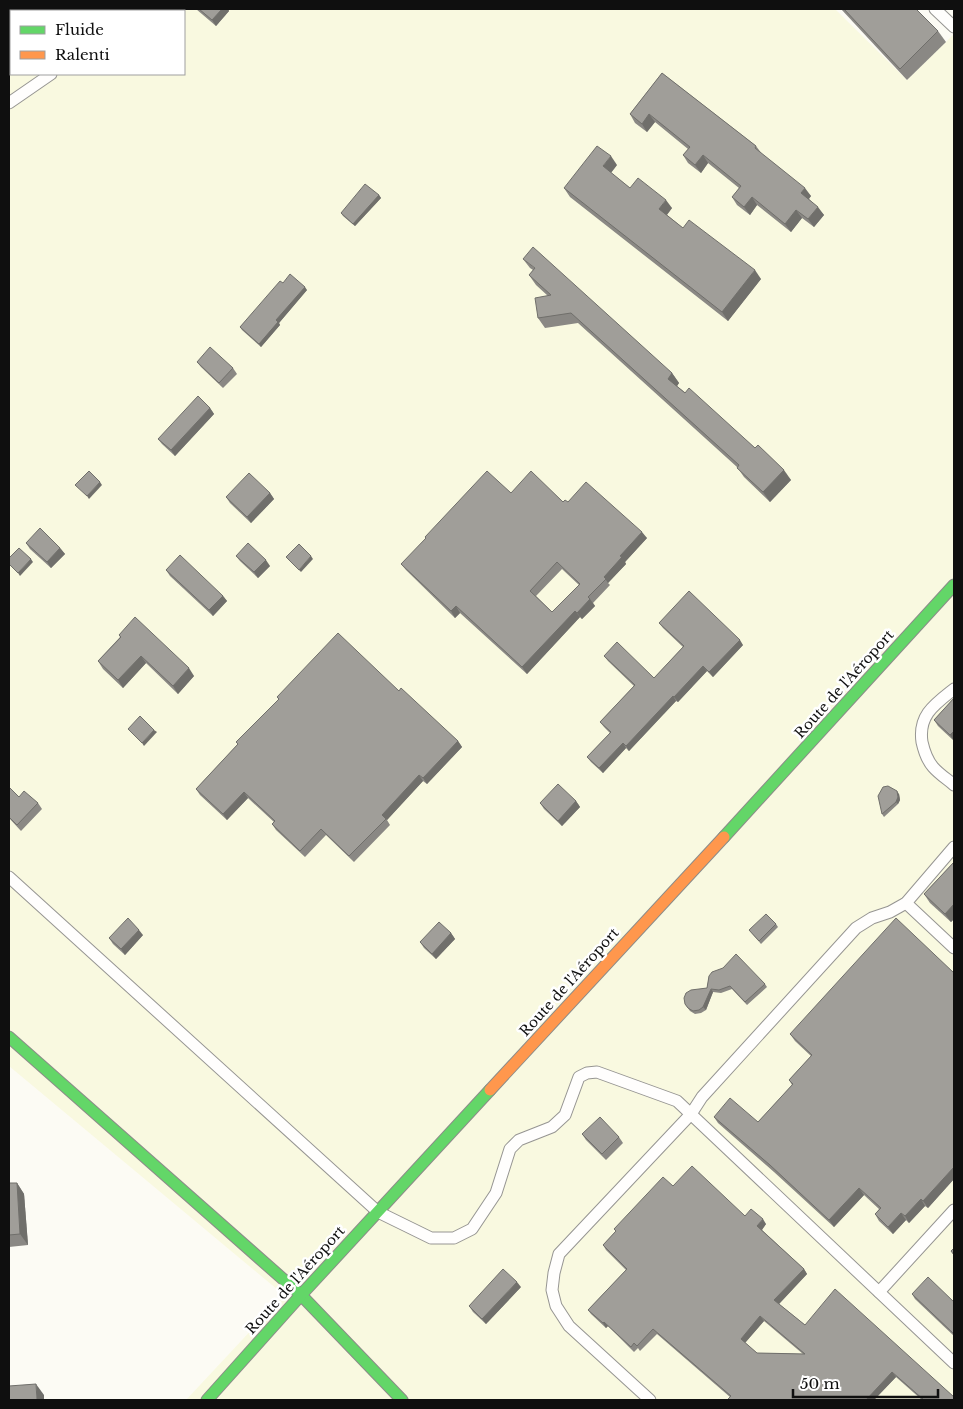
<svg xmlns="http://www.w3.org/2000/svg" width="963" height="1409" font-family="'Libre Baskerville',serif">
<rect width="100%" height="100%" fill="#fcfbf4"/>
<path fill="#f9f9e0" fill-rule="evenodd" d="M9 9H835L907 80 954 34V1400H186L284 1295 9 1066ZM11 11H184V74H11Z"/>
<g fill="none" stroke-linecap="round" stroke-linejoin="round">
<g stroke="#969592" stroke-width="13">
<g id="lane">
<path d="M89 9 90 11"/>
<path d="M935 9 954 27"/>
<path d="M9 103 51 74"/>
<path d="M954 689C935 704 918 715 922 742 924 751 927 760 933 767 939 774 947 779 954 785"/>
<path d="M9 877 378 1212 431 1238H454L472 1229 496 1193 510 1149 519 1140 552 1127 565 1115 579 1077 587 1073 597 1072 677 1101 954 1363"/>
<path d="M906 903 954 948"/>
<path d="M879 1292 954 1210"/>
<path d="M650 1400 569 1326 556 1306 552 1290 554 1273 559 1254 691 1114 702 1097 856 928 872 918 890 912 906 903 954 847"/>
</g>
</g>
<g stroke="#8c8c89" stroke-width="13">
<g id="fast">
<path d="M724 837 954 585"/>
<path d="M9 1037 301 1295 402 1400"/>
<path d="M207 1400 301 1295 490 1090"/>
</g>
</g>
<g stroke="#8c8c89" stroke-width="13">
<path id="slow" d="M490 1090 724 837"/>
</g>
<use href="#lane" stroke="#fffefd" stroke-width="11"/>
<use href="#fast" stroke="#63d668" stroke-width="11"/>
<use href="#slow" stroke="#ff974d" stroke-width="11"/>
</g>
<g fill="#8a8884" fill-rule="evenodd">
<path d="M196 9H228L229 11 216 26Z"/>
<path d="M841 9H916L938 31 946 42 907 80Z"/>
<path d="M662 73 756 146 762 154 811 196 809 199 824 215 814 227 802 218 791 232 757 205 750 215 737 205 732 197 739 188 708 163 701 173 688 163 683 155 688 149 655 122 647 132 635 123 630 114Z"/>
<path d="M617 165 611 173 630 188 672 208 667 215 683 228 761 279 728 321 570 197 564 188Z"/>
<path d="M379 195 381 198 355 226 343 216 341 213Z"/>
<path d="M523 259 672 373 679 383 677 386 755 448 791 480 770 502 744 477 737 467 578 323 545 328 538 318 548 296 536 285 529 275 533 270 530 268Z"/>
<path d="M283 283 307 290 279 323 280 325 261 347 242 330 240 327Z"/>
<path d="M197 362 233 368 237 374 223 388 201 367Z"/>
<path d="M210 408 214 414 175 456 162 444 158 439Z"/>
<path d="M270 493 274 499 251 523 230 503 226 497Z"/>
<path d="M511 493 563 502H568L647 538 625 562 626 564 608 583 610 585 593 603 595 606 582 619 580 617 527 674 460 613 455 618 406 570 401 564ZM562 569 579 585 552 612 536 596Z"/>
<path d="M26 543 60 548 65 554 51 568 30 549Z"/>
<path d="M236 556 270 566 258 578 240 561Z"/>
<path d="M166 570 223 596 227 601 213 616 170 576Z"/>
<path d="M659 623 743 645 713 677 707 671 678 702 676 701 629 751 626 748 603 773 591 762 587 757 610 733 604 727 600 722 634 686 608 661 604 656 654 678 683 647 663 628Z"/>
<path d="M119 635 194 676 178 694 146 663 123 688 103 669 98 661 120 637Z"/>
<path d="M399 691 458 741 462 747 427 784 423 781 387 820 390 825 354 862 326 835 305 857 276 830 272 824 274 822 248 798 227 820 200 795 196 789 238 744 236 742 279 700 277 697Z"/>
<path d="M954 698V741L938 726 934 720Z"/>
<path d="M9 787 19 797 38 803 42 809 21 831 9 818Z"/>
<path d="M899 794 900 800 898 804 884 817 882 814Z"/>
<path d="M576 801 580 807 562 826 544 809 540 803Z"/>
<path d="M954 862V919L951 922 930 903 924 894Z"/>
<path d="M776 924 778 927 761 944 749 930Z"/>
<path d="M451 933 455 939 436 959 424 948 420 942Z"/>
<path d="M143 935 125 955 113 944 109 938Z"/>
<path d="M954 973V1179L928 1208 925 1206 909 1223 906 1220 893 1234 879 1221 875 1214 879 1209 864 1195 834 1227 774 1172 718 1123 714 1117 758 1122 792 1085 789 1080 811 1056 795 1041 790 1034Z"/>
<path d="M709 976 765 984 767 987 747 1005 732 989 721 993 713 992 706 1010 701 1013 695 1014 690 1011 685 1004 707 988Z"/>
<path d="M582 1134 619 1137 623 1143 606 1160 586 1140Z"/>
<path d="M9 1183H17L24 1194 28 1245 9 1247Z"/>
<path d="M673 1186 766 1224 762 1230 804 1269 807 1274 779 1304 805 1325 954 1400H922L896 1377 874 1400H727L730 1397 657 1334 640 1351 638 1348 634 1352 608 1326 606 1328 591 1314 588 1310 626 1270 606 1250 603 1245 616 1231 614 1229ZM764 1321 803 1354 757 1353 745 1343Z"/>
<path d="M521 1287 486 1324 473 1312 469 1306Z"/>
<path d="M912 1294 954 1302V1336L915 1299Z"/>
</g>
<g fill="#706f6b">
<path d="M222 9H228L229 11 216 26 212 20Z"/>
<path d="M649 114 655 122 647 132 642 124Z"/>
<path d="M703 155 708 163 701 173 695 165Z"/>
<path d="M611 156 617 165 609 175 603 166Z"/>
<path d="M805 188 811 196 807 201 801 193Z"/>
<path d="M379 195 381 198 355 226 353 224Z"/>
<path d="M752 197 757 205 750 215 744 207Z"/>
<path d="M666 200 672 208 665 217 659 209Z"/>
<path d="M818 207 824 215 814 227 808 219Z"/>
<path d="M796 210 802 218 791 232 785 224Z"/>
<path d="M755 270 761 279 728 321 722 312Z"/>
<path d="M305 287 307 290 279 323 280 325 261 347 259 344 276 320Z"/>
<path d="M672 373 679 383 675 389 668 379Z"/>
<path d="M210 408 214 414 175 456 171 450Z"/>
<path d="M784 470 791 480 770 502 763 492Z"/>
<path d="M100 482 102 485 89 499 87 496Z"/>
<path d="M270 493 274 499 251 523 247 517Z"/>
<path d="M642 532 647 538 625 562 626 564 608 583 604 577 620 556Z"/>
<path d="M60 548 65 554 51 568 47 562Z"/>
<path d="M311 556 313 559 301 572 299 570Z"/>
<path d="M31 559 33 562 20 576 18 573Z"/>
<path d="M266 560 270 566 258 578 254 572Z"/>
<path d="M223 596 227 601 213 616 209 610Z"/>
<path d="M590 599 595 606 582 619 577 613Z"/>
<path d="M456 606 460 613 455 618 451 611Z"/>
<path d="M575 611 580 617 527 674 522 667Z"/>
<path d="M740 640 743 645 713 677 709 672Z"/>
<path d="M141 656 146 663 123 688 118 680Z"/>
<path d="M703 666 707 671 678 702 674 697Z"/>
<path d="M189 668 194 676 178 694 173 686Z"/>
<path d="M673 696 676 701 629 751 626 746Z"/>
<path d="M154 730 157 732 144 746 142 743Z"/>
<path d="M953 732 954 734V741L950 735Z"/>
<path d="M458 741 462 747 427 784 423 778Z"/>
<path d="M623 743 626 748 603 773 599 768Z"/>
<path d="M419 775 423 781 387 820 382 815Z"/>
<path d="M897 791 899 794 900 800 898 804 896 802Z"/>
<path d="M244 792 248 798 227 820 223 814Z"/>
<path d="M576 801 580 807 562 826 558 821Z"/>
<path d="M954 904V919L951 922 945 914Z"/>
<path d="M139 930 143 935 125 955 121 949Z"/>
<path d="M451 933 455 939 436 959 432 954Z"/>
<path d="M711 989 713 992 706 1010 703 1007Z"/>
<path d="M954 1167V1179L928 1208 923 1201Z"/>
<path d="M17 1183 24 1194 28 1245 20 1234Z"/>
<path d="M859 1188 864 1195 834 1227 829 1220Z"/>
<path d="M921 1199 925 1206 909 1223 905 1216Z"/>
<path d="M901 1213 906 1220 893 1234 888 1227Z"/>
<path d="M763 1219 766 1224 761 1231 757 1226Z"/>
<path d="M804 1269 807 1274 778 1305 774 1300Z"/>
<path d="M517 1282 521 1287 486 1324 482 1319Z"/>
<path d="M760 1316 764 1321 744 1344 741 1339Z"/>
<path d="M604 1322 608 1326 606 1328 603 1323Z"/>
<path d="M892 1372 896 1377 874 1400H866Z"/>
<path d="M36 1384 44 1395V1400H37Z"/>
</g>
<g fill="#a09e99" stroke="#706f6b" fill-rule="evenodd">
<path d="M199 9H222L212 20Z"/>
<path d="M844 9H916L938 31 900 69Z"/>
<path d="M662 73 756 146 755 148 805 188 801 193 818 207 808 219 796 210 785 224 752 197 744 207 732 197 741 186 703 155 695 165 683 155 690 147 649 114 642 124 630 114Z"/>
<path d="M597 146 611 156 603 166 630 188 638 178 666 200 659 209 683 228 689 220 755 270 722 312 564 188Z"/>
<path d="M365 184 379 195 353 224 341 213Z"/>
<path d="M533 247 672 373 668 379 685 393 689 388 755 448 758 445 784 470 763 492 737 468 739 465 571 313 538 318 535 298 551 295 529 275 535 268 523 259Z"/>
<path d="M290 274 305 287 276 320 278 322 259 344 240 327 280 281 283 283Z"/>
<path d="M210 347 233 368 219 383 197 362Z"/>
<path d="M198 396 210 408 171 450 158 439Z"/>
<path d="M89 471 100 482 87 496 75 485Z"/>
<path d="M487 471 511 493 531 471 563 502 565 500 568 502 586 482 642 532 620 556 622 557 604 577 606 579 588 597 590 599 577 613 575 611 522 667 456 606 451 611 401 564 426 538 425 537ZM557 562 580 584 552 612 530 591Z"/>
<path d="M249 473 270 493 247 517 226 497Z"/>
<path d="M40 528 60 548 47 562 26 543Z"/>
<path d="M248 543 266 560 254 572 236 556Z"/>
<path d="M299 544 311 556 299 570 286 557Z"/>
<path d="M19 548 31 559 18 573 9 564V558Z"/>
<path d="M180 555 223 596 209 610 166 570Z"/>
<path d="M689 591 740 640 709 672 703 666 674 697 673 696 626 746 623 743 599 768 587 757 611 732 600 722 635 685 604 656 617 642 654 678 684 646 659 623Z"/>
<path d="M135 617 189 668 173 686 141 656 118 680 98 661 121 637 119 635Z"/>
<path d="M338 633 399 691 401 688 458 741 423 778 419 775 382 815 386 819 349 856 321 829 300 851 272 824 275 821 244 792 223 814 196 789 238 744 236 742 279 699 277 697Z"/>
<path d="M954 698V733L953 732 950 735 934 720Z"/>
<path d="M140 716 154 730 142 743 128 729Z"/>
<path d="M558 784 576 801 558 821 540 803Z"/>
<path d="M888 786 897 791 898 797 896 802 882 814 878 796 883 787Z"/>
<path d="M9 787 19 797 24 791 38 803 17 825 9 817Z"/>
<path d="M954 862V904L945 914 924 894Z"/>
<path d="M766 914 776 924 759 941 749 930Z"/>
<path d="M128 918 139 930 121 949 109 938Z"/>
<path d="M896 918 954 973V1167L923 1201 921 1199 905 1216 901 1213 888 1227 875 1214 881 1208 859 1188 829 1220 770 1165 714 1117 730 1098 758 1122 793 1084 789 1080 812 1055 790 1034Z"/>
<path d="M439 922 451 933 432 954 420 942Z"/>
<path d="M736 954 765 984 745 1002 730 986 719 990 711 989 703 1007 699 1010 693 1011 688 1008 685 1004 684 998 686 993 691 990 707 988 709 976 712 972 723 968Z"/>
<path d="M600 1117 619 1137 602 1154 582 1134Z"/>
<path d="M692 1166 745 1216 751 1209 763 1219 757 1226 804 1269 774 1300 805 1325 835 1289 954 1397V1400H924L892 1372 866 1400H727L731 1396 653 1329 637 1346 634 1343 631 1347 604 1322 603 1323 588 1310 627 1269 603 1245 616 1231 614 1229 663 1177 673 1186ZM760 1316 805 1354 757 1353 741 1339Z"/>
<path d="M9 1183H17L20 1234 9 1235Z"/>
<path d="M954 1248V1255L951 1251Z"/>
<path d="M503 1269 517 1282 482 1319 469 1306Z"/>
<path d="M928 1277 954 1302V1334L912 1294Z"/>
<path d="M36 1384 37 1400H9V1386Z"/>
</g>
<g text-anchor="middle" stroke-width="5" stroke-linejoin="round" paint-order="stroke">
<g font-size="14" fill="#0f0f0f" stroke="#fff">
<text transform="translate(844 684) rotate(-48)" y="5">Route de l'Aéroport</text>
<text transform="translate(569 982) rotate(-48)" y="5">Route de l'Aéroport</text>
<text transform="translate(295 1280) rotate(-48)" y="5">Route de l'Aéroport</text>
</g>
</g>
<rect width="963" height="1409" fill="none" stroke="#0f0f0f" stroke-width="20"/>
<rect x="10" y="10" width="175" height="65" fill="#ffffff" stroke="#9f9f9f"/>
<rect x="20" y="26" width="25" height="8" fill="#63d668" stroke="#9f9f9f"/>
<text x="55" y="35" font-size="15" fill="#0f0f0f">Fluide</text>
<rect x="20" y="51" width="25" height="8" fill="#ff974d" stroke="#9f9f9f"/>
<text x="55" y="60" font-size="15" fill="#0f0f0f">Ralenti</text>
<path d="M793 1389v8h145v-8" fill="none" stroke="#0f0f0f" stroke-width="2.5"/>
<text x="800" y="1389" font-size="15" fill="#0f0f0f" stroke="#ffffff" stroke-width="4" paint-order="stroke">50 m</text>
</svg>
